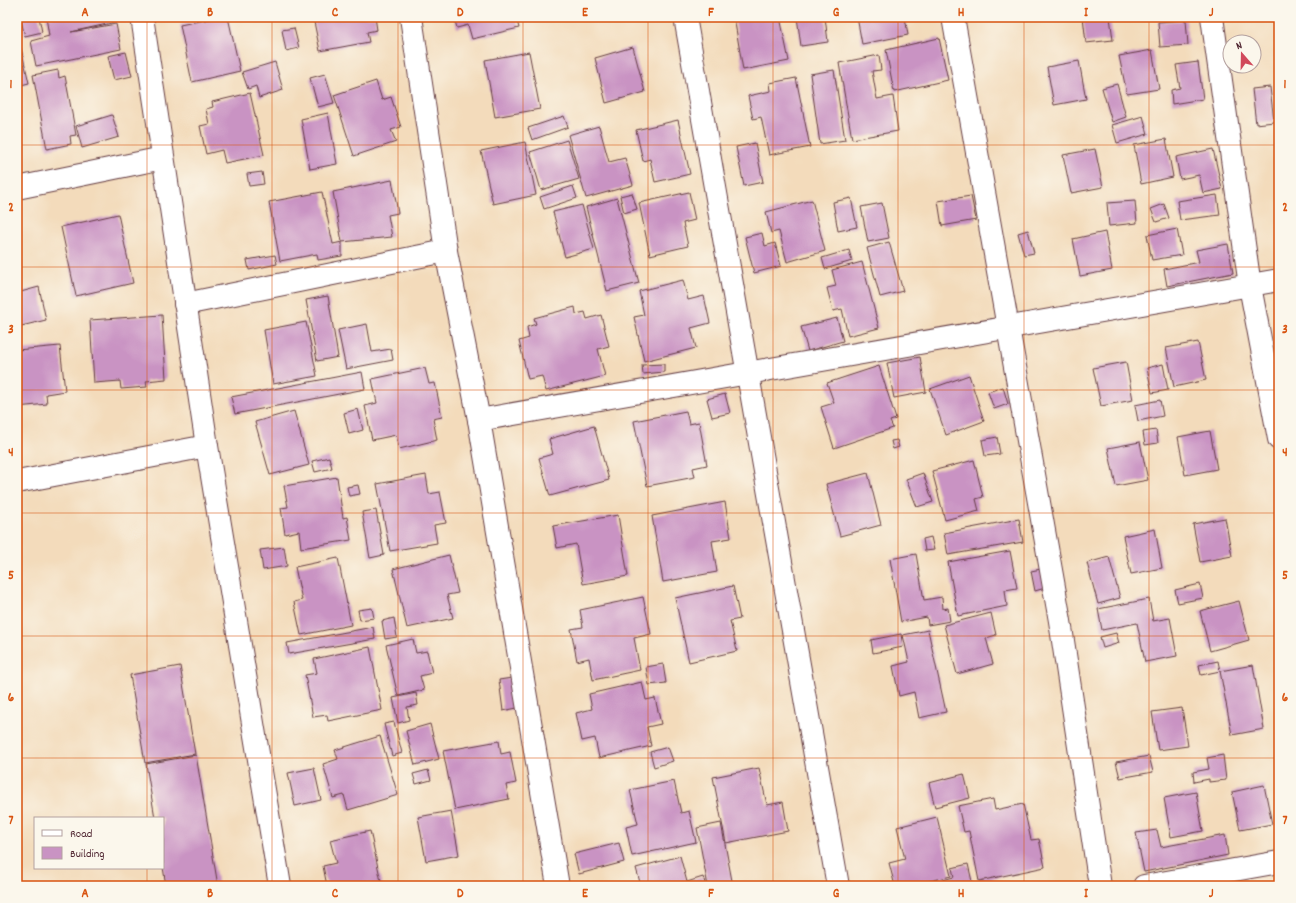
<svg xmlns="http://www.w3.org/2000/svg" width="1296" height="903" font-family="Dekko,sans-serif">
<rect width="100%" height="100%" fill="#fbf7ec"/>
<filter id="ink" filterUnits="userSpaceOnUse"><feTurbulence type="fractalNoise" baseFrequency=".025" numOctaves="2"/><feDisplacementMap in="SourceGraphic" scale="8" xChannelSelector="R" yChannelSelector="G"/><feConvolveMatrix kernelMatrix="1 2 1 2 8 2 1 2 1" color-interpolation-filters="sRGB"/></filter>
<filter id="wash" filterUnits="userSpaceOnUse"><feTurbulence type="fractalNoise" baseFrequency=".012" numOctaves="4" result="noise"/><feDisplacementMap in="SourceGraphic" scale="16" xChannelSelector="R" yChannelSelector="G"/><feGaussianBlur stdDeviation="0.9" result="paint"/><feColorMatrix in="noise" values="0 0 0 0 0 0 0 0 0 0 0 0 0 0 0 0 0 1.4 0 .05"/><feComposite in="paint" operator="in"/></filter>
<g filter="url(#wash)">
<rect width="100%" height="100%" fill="#f3dbbb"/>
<g id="blocks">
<g fill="#c993c3">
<path d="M20 17H39L42 32 25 36Z"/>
<path d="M46 17H115L116 22 71 32 116 24 121 49 36 66 31 41 49 36Z"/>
<path d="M219 17H228L240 71 192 82 180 25Z"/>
<path d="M313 17H375L377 30 367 32 369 42 320 51Z"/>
<path d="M454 17H516L519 28 472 39 468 25 457 28Z"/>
<path d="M734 17H780L789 61 743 70Z"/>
<path d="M797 17H825L828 42 801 46Z"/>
<path d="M857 17H905L908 35 862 44Z"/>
<path d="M1083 17H1110L1113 40 1086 43Z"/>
<path d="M1186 20 1188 45 1160 47 1158 22Z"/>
<path d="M294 28 299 48 286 51 282 30Z"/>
<path d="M939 38 948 80 894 92 886 50Z"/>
<path d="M633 47 645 92 606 103 595 58Z"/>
<path d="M21 48 29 83 17 86V49Z"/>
<path d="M1152 50 1159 89 1127 94 1119 56Z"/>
<path d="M126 52 132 76 114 80 108 56Z"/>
<path d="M529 52 540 109 495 117 485 60Z"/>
<path d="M879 55 881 70 872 71 877 99 893 96 898 131 852 139 839 63Z"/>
<path d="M1079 61 1086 99 1054 105 1047 67Z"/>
<path d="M275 62 283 90 259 98 256 86 248 89 242 72Z"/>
<path d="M1198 62 1203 99 1172 104 1171 90 1180 88 1176 65Z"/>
<path d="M58 70 59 78 65 76 76 135 70 136 71 144 47 149 33 75Z"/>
<path d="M834 70 845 140 820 144 810 74Z"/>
<path d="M325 74 334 103 318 107 310 78Z"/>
<path d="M796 78 810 147 769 155 761 117 753 119 748 96 771 91 770 83Z"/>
<path d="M376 81 382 100 391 97 401 127 391 130 396 142 354 156 334 95Z"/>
<path d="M1117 84 1126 117 1112 122 1102 88Z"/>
<path d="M1270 87 1274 122 1256 124 1252 89Z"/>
<path d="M250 93 264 155 225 163 222 150 206 154 200 126 209 124 206 109 213 107 212 102Z"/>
<path d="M328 113 337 164 310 169 301 119Z"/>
<path d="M112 115 119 137 82 148 76 126Z"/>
<path d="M564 116 568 127 532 140 528 128Z"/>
<path d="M1143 116 1148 134 1117 143 1112 125Z"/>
<path d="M678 120 690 174 655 182 650 159 643 161 636 130Z"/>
<path d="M599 126 609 162 625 158 633 185 586 198 568 135Z"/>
<path d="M1166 139 1173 177 1141 184 1134 145Z"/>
<path d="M567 140 579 179 541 190 530 152Z"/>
<path d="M525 142 536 195 493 204 481 151Z"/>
<path d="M755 143 763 182 744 186 736 147Z"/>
<path d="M1095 149 1103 187 1071 193 1063 155Z"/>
<path d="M1213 149 1222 189 1203 193 1199 175 1180 179 1176 157Z"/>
<path d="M262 172 264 184 249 186 247 174Z"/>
<path d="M392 180 398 213 388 215 392 237 342 242 333 192Z"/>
<path d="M573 186 577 198 544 209 540 197Z"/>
<path d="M322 192 333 244 342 242V256L318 260 317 254 280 261 269 202Z"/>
<path d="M689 192 695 220 683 223 688 246 650 255 639 203Z"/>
<path d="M632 193 637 209 624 213 620 196Z"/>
<path d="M1217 195 1220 215 1180 220 1177 201Z"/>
<path d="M971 196 976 220 942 226 938 201Z"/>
<path d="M617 198 639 283 607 291 586 207Z"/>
<path d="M851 198 857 227 838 231 833 202Z"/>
<path d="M812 200 825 251 787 262 779 231 771 233 766 212Z"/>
<path d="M1135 201 1137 223 1109 226 1107 203Z"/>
<path d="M882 203 889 238 868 242 861 207Z"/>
<path d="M1164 204 1169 218 1156 222 1151 209Z"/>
<path d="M582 205 594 249 565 257 553 212Z"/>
<path d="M118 214 133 283 76 296 61 227Z"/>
<path d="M1177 229 1182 255 1152 260 1147 235Z"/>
<path d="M1028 230 1034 253 1024 255 1018 233Z"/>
<path d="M1105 232 1112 270 1080 276 1073 239Z"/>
<path d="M762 233 765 246 775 243 781 266 754 273 745 237Z"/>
<path d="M889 242 903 291 880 297 867 248Z"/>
<path d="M1228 244 1233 273 1167 286 1164 269 1199 262 1196 250Z"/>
<path d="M849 250 852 261 825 269 822 258Z"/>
<path d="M275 255 277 264 249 270 247 260Z"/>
<path d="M862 262 879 328 848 336 842 309 833 311 827 288 836 286 832 270Z"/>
<path d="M683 280 688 300 704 296 710 323 691 328 696 348 644 361 634 317 644 315 639 291Z"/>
<path d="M39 287 46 320 17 327V293Z"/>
<path d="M328 296 338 357 317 361 306 300Z"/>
<path d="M575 307 576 314 585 312 587 319 601 315 609 346 598 349 605 376 546 391 542 376 528 379 519 341 529 338 527 327 536 324 534 318Z"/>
<path d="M162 315 166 379 146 381 147 387 121 389 120 381 94 383 90 320Z"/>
<path d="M837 318 843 341 808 351 801 327Z"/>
<path d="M306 322 317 376 273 384 264 330Z"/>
<path d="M367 324 372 352 391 349 393 360 346 369 338 330Z"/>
<path d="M1198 342 1206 380 1174 387 1166 348Z"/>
<path d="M60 346 65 391 46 394 47 404 17 407V350Z"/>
<path d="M920 357 926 392 894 398 887 363Z"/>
<path d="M1126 362 1133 400 1101 406 1093 368Z"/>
<path d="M664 364V372L643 374 642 365Z"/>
<path d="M1163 364 1168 390 1152 393 1147 368Z"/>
<path d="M879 366 896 419 890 421 893 428 834 448 821 407 834 403 827 383Z"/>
<path d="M425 368 429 384 435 383 442 417 433 419 437 440 399 449 396 435 372 440 365 406 377 403 372 379Z"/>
<path d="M362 372 365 389 235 414 231 397Z"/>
<path d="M969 375 984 421 946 435 930 389Z"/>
<path d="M1003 387 1008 404 994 409 988 392Z"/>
<path d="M725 394 730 413 712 417 707 399Z"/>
<path d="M1160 400 1163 416 1138 421 1135 405Z"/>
<path d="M358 409 363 430 349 434 344 413Z"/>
<path d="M294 411 309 465 270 475 255 422Z"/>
<path d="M686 411 689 424 699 422 707 465 693 468 695 477 647 486 634 421Z"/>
<path d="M594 426 609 480 550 496 539 458 553 454 549 439Z"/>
<path d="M1156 430 1158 443 1145 445 1143 432Z"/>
<path d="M1210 431 1217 469 1185 475 1178 437Z"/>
<path d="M997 437 1000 454 985 456 982 440Z"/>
<path d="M897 440 899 447 893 449 891 441Z"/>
<path d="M1140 442 1148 480 1116 486 1108 448Z"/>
<path d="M329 457 332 468 315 472 312 461Z"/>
<path d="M974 460 983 497 976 499 979 511 945 520 932 471Z"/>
<path d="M868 473 881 525 840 536 826 484Z"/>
<path d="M923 473 933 502 917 507 906 479Z"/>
<path d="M426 475 429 494 440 492 446 523 434 525 437 543 390 551 377 484Z"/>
<path d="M337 477 343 518 347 517 351 540 301 548 299 531 285 534 281 508 288 507 284 486Z"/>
<path d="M358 485 360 494 349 496 347 487Z"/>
<path d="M725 502 731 538 712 541 717 572 663 582 652 516Z"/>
<path d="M376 510 384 555 370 558 362 512Z"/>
<path d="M618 515 628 576 583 584 576 544 557 548 553 526Z"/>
<path d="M1225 518 1232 556 1200 562 1193 524Z"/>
<path d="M1019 519 1023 542 948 555 944 533Z"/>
<path d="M1155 529 1162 568 1131 574 1123 536Z"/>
<path d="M931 537 934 550 925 551 923 539Z"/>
<path d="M284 547 287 566 263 570 260 550Z"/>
<path d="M1010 551 1017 588 1005 590 1007 606 958 616 948 562Z"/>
<path d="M916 554 924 600 942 597 943 609 948 608 950 621 928 625 927 617 901 622 890 559Z"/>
<path d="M449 555 458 593 447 595 453 618 407 628 393 569Z"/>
<path d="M1109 557 1120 598 1098 604 1087 563Z"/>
<path d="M338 558 351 625 301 635 294 602 302 600 295 567Z"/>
<path d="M1041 569 1045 588 1035 591 1031 571Z"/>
<path d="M1200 584 1203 598 1178 603 1175 590Z"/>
<path d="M733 586 740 619 730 621 737 651 689 662 675 598Z"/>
<path d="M643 597 651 634 634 638 640 670 593 680 589 658 577 661 571 629 583 627 580 610Z"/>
<path d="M1149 599 1153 621 1170 618 1177 656 1145 662 1137 623 1102 630 1098 609Z"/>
<path d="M1239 601 1249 640 1210 651 1200 611Z"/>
<path d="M372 608 374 618 360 620 358 610Z"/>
<path d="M991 613 996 635 986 638 993 664 957 674 944 625Z"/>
<path d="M394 618 397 637 385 639 382 621Z"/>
<path d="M373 627 375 639 289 654 287 643Z"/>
<path d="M928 630 946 712 919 718 914 692 899 696 893 666 909 662 903 635Z"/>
<path d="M1116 633 1119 643 1103 648 1100 637Z"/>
<path d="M901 634 903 647 873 653 871 640Z"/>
<path d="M413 639 416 653 427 651 432 673 420 676 424 690 398 696 386 645Z"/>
<path d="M370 647 382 710 328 721 327 715 313 717 305 675 317 673 314 659Z"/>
<path d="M1218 661 1220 671 1253 665 1264 729 1232 735 1220 671 1201 675 1199 665Z"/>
<path d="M663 664 666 683 649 685 646 667Z"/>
<path d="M180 666 195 754 145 763 130 675Z"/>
<path d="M512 678 517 708 503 711 499 680Z"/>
<path d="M642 682 646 700 655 698 661 724 647 727 651 746 599 758 595 738 582 741 576 713 592 709 589 694Z"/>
<path d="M416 693 418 705 407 707 409 720 398 723 393 698Z"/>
<path d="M1182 708 1188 746 1158 750 1152 712Z"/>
<path d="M394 722 402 753 392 756 384 724Z"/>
<path d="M430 724 439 759 415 765 406 731Z"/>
<path d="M380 736 398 795 348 810 344 795 333 798 323 764 338 759 335 750Z"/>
<path d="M499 741 501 754 510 752 516 783 506 785 509 799 455 810 443 751Z"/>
<path d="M668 747 673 761 654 767 650 752Z"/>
<path d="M196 755 218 886H166L163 867V818H155L146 764Z"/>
<path d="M1223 755 1226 780 1209 782V779L1194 782 1193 772 1209 769 1207 758Z"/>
<path d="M1149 756 1153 772 1120 778 1116 762Z"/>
<path d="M314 768 321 800 295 806 288 773Z"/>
<path d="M759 768 767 805 783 802 788 831 726 843 713 777Z"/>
<path d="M428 770 431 780 416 784 413 774Z"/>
<path d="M964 774 970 798 935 807 929 783Z"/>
<path d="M674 781 681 813 689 811 696 842 632 856 626 827 638 824 630 790Z"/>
<path d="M1264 785 1272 824 1240 830 1232 792Z"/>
<path d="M1196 792 1203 831 1171 837 1164 798Z"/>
<path d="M993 799 995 810 1023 804 1031 840 1039 839 1045 867 979 881 969 831 964 832 958 806Z"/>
<path d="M451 811 459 855 426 861 418 817Z"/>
<path d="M937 817 951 876 909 886H895L889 863 905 859 897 827Z"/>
<path d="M721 823 733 886H708L697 828Z"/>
<path d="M1157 830 1161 847 1225 835 1228 855 1144 872 1136 833Z"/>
<path d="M370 831 382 886H327L323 866 336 863 330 840Z"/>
<path d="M619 843 624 862 579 874 574 854Z"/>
<path d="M680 856 687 882 703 877 706 886H641L636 868Z"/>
<path d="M968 864 973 886H945L943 880 954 877 952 868Z"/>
<path d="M1235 877 1237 886H1195Z"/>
</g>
</g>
</g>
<g filter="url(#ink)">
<use href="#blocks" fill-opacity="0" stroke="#633b41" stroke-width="1"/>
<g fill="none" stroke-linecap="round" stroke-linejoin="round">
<g stroke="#633b41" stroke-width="24">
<g id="minor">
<path d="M142 17 207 446 280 886"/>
<path d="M411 17 446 251 479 420 558 886"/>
<path d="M685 17 838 886"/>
<path d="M953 17 1060 621 1100 886"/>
<path d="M1212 17 1250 286 1279 439"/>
<path d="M17 188 163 158"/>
<path d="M185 304 446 251"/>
<path d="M479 420 1279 280"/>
<path d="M17 482 207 446"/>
<path d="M1144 886 1279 862"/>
</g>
</g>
<use href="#minor" stroke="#fff" stroke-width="22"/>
</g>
</g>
<path fill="none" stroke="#d8530f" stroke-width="1" stroke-opacity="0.55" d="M147 17V818M272 17V886M398 17V886M523 17V886M648 17V886M773 17V886M898 17V886M1024 17V886M1149 17V886M17 145H1279M17 267H1279M17 390H1279M17 513H1279M17 636H1279M17 758H1279M147 868V886"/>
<rect width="1296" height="903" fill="none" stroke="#fbf7ec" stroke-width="44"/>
<rect x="34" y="817" width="130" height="52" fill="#fbf7ec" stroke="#b4a19f"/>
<rect x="42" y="830" width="20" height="6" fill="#ffffff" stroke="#b4a19f"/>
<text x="70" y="837" font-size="12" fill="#4a1f2b">Road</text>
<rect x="42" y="847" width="20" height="12" fill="#c993c3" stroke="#b4a19f"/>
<text x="70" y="857" font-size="12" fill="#4a1f2b">Building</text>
<g transform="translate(1242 54) rotate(340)"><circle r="19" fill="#fbf7ec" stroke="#b4a19f"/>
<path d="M0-3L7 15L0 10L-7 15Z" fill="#d1495b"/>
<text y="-6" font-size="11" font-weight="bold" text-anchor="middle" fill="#4a1f2b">N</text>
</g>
<rect x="22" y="22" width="1252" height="859" fill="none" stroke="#d8530f" stroke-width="1.5"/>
<g font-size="13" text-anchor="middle" font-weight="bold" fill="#d8530f">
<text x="85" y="16">A</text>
<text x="210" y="16">B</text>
<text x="335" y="16">C</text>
<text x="460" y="16">D</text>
<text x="585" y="16">E</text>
<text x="711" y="16">F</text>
<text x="836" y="16">G</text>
<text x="961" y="16">H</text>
<text x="1086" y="16">I</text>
<text x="1211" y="16">J</text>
<text x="11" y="88">1</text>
<text x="1285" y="88">1</text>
<text x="11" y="211">2</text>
<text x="1285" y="211">2</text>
<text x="11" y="333">3</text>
<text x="1285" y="333">3</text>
<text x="11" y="456">4</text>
<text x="1285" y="456">4</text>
<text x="11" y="579">5</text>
<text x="1285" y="579">5</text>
<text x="11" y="701">6</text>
<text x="1285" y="701">6</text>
<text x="11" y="824">7</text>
<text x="1285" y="824">7</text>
<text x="85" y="897">A</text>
<text x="210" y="897">B</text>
<text x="335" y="897">C</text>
<text x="460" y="897">D</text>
<text x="585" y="897">E</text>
<text x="711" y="897">F</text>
<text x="836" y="897">G</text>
<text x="961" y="897">H</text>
<text x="1086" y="897">I</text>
<text x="1211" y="897">J</text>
</g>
</svg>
